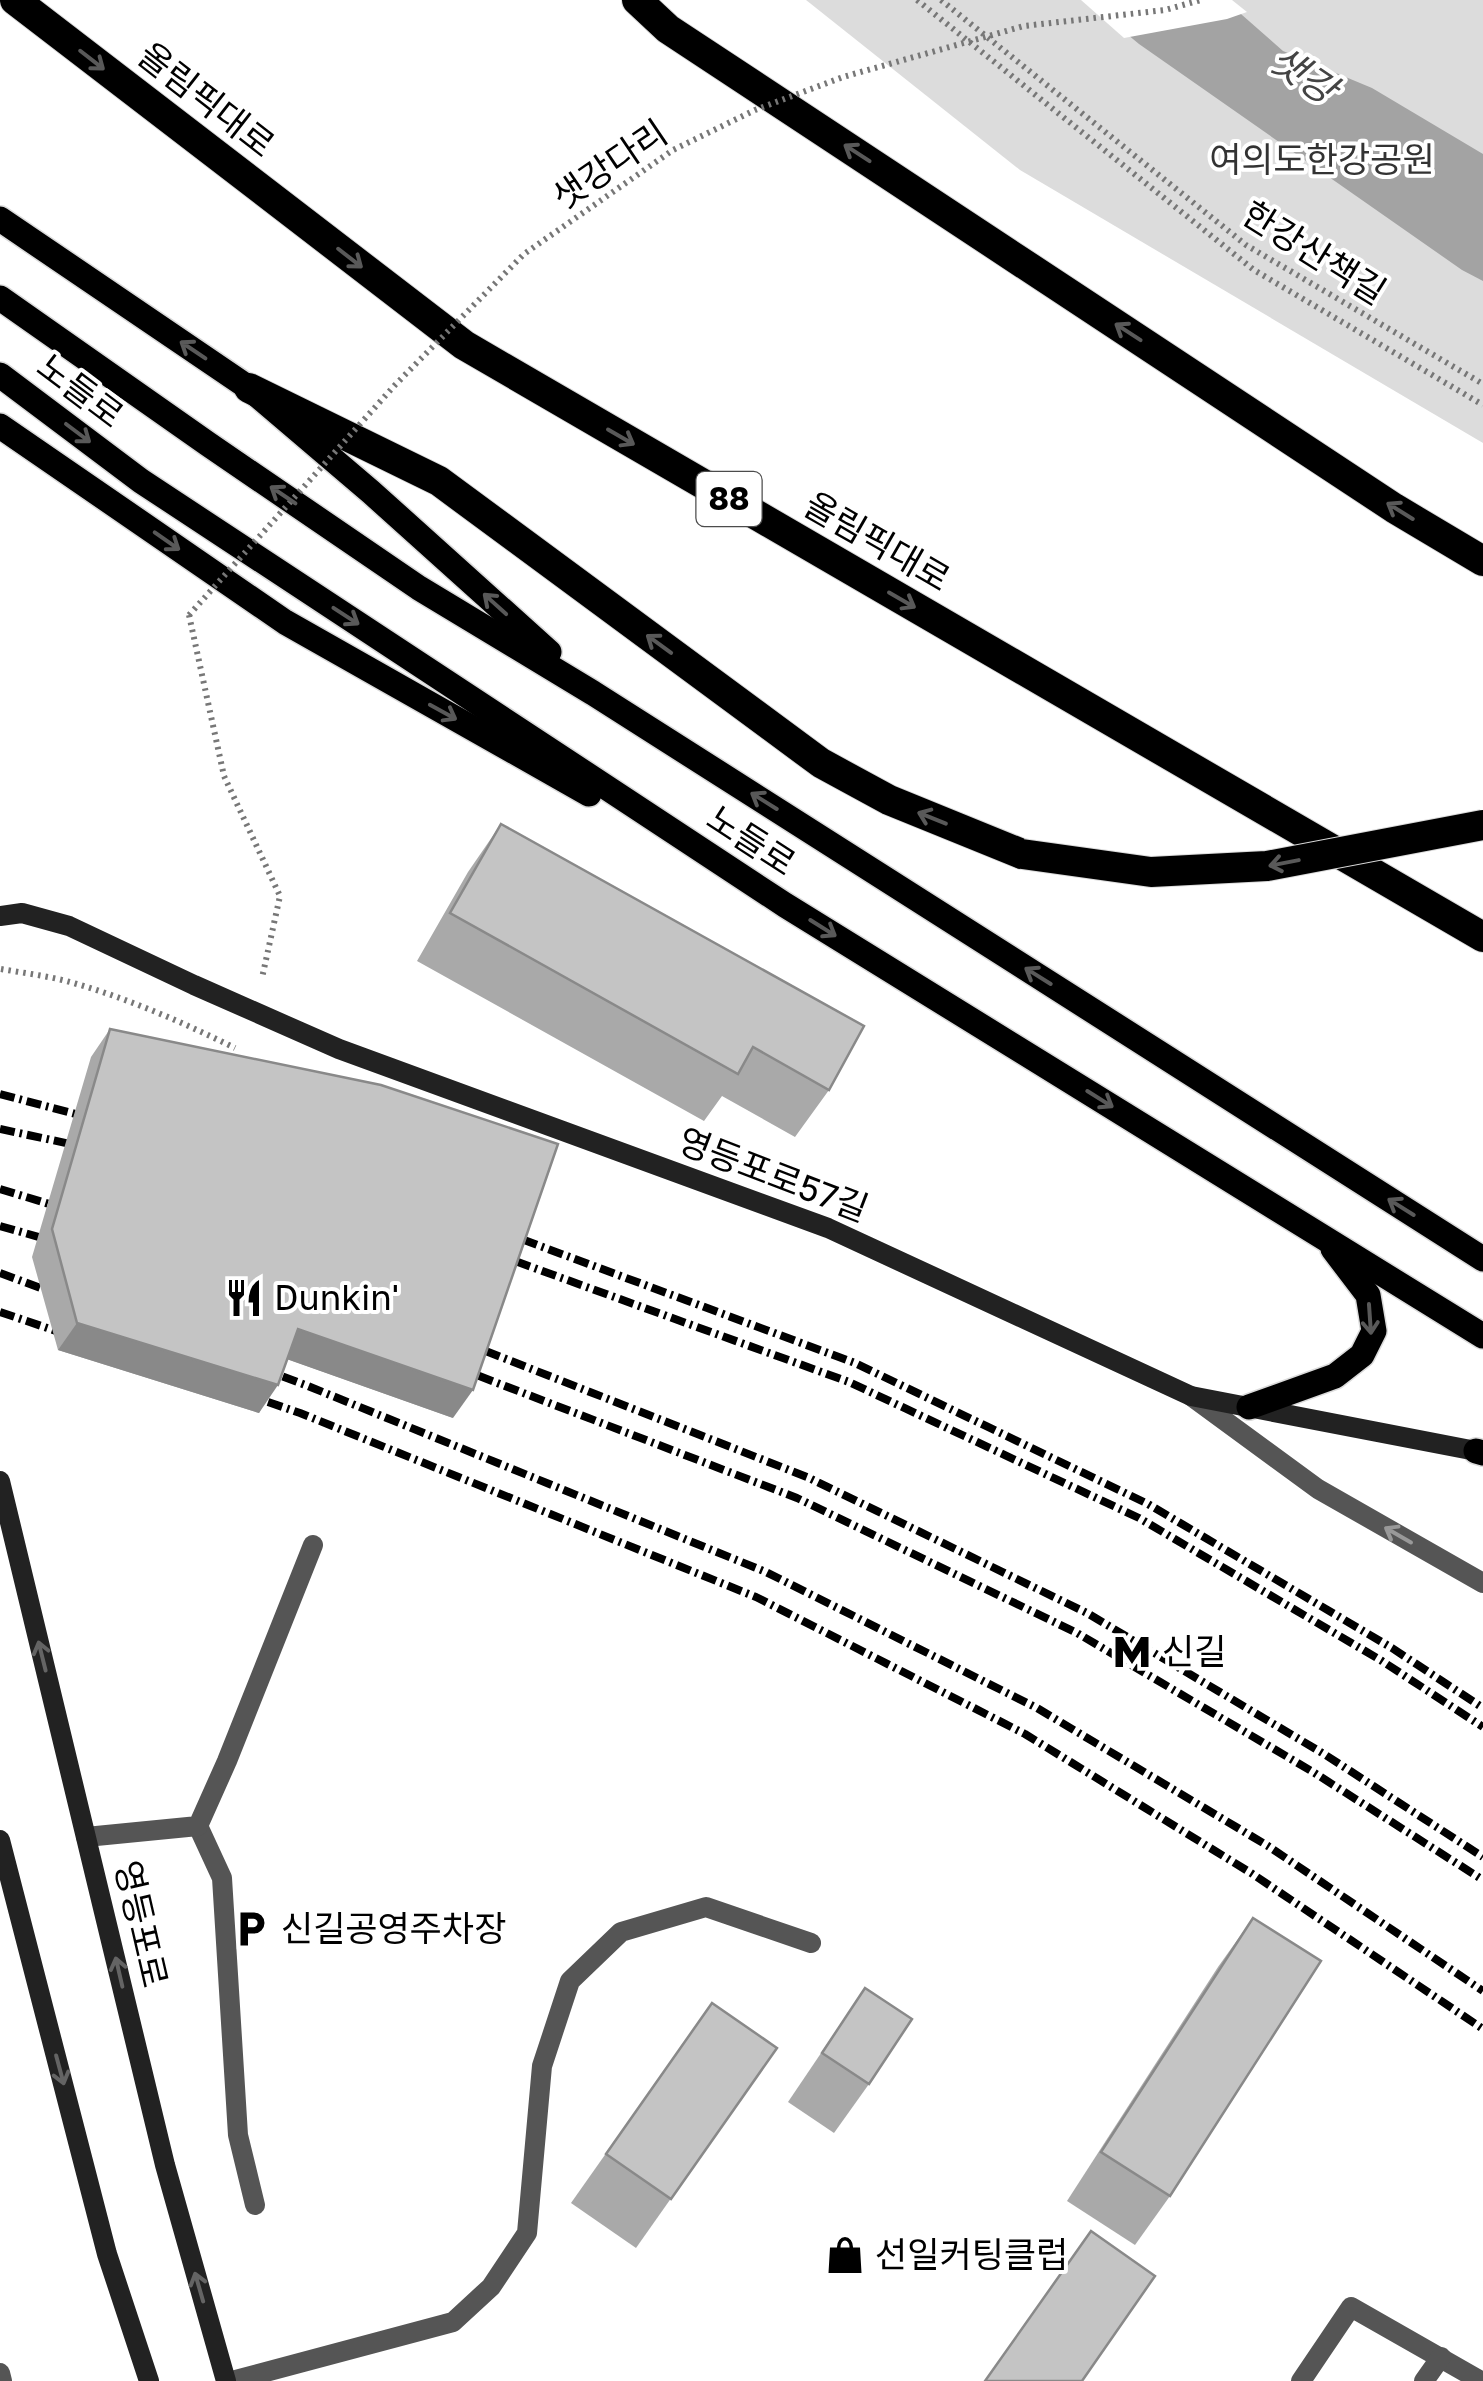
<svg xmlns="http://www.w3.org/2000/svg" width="1483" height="2381" font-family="'Golos Text','Noto Sans KR',sans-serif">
<rect width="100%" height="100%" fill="#fff"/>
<path fill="#dcdcdc" d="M806 0H1483V443L1020 170Z"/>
<path fill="#a3a3a3" d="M1086 0H1225L1283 51 1372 88 1483 154V281L1462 270 1139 44Z"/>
<path fill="#fff" d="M1081 0H1232L1247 12 1227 19 1124 38Z"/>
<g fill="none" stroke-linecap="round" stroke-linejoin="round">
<g stroke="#dbdbdb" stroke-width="28">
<g id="primary">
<path d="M0 219 249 388 371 492 549 652"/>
<path d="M0 298 208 444 419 588 593 693 1483 1259"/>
<path d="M0 375 141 481 785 905 1483 1336"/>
<path d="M0 426 285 622 589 794"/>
<path d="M1249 1407 1335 1376 1362 1355 1374 1331 1368 1295 1333 1249"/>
<path d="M1476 1451 1483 1453"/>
</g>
</g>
<g stroke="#dbdbdb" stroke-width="32">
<g id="highway">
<path d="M15 0 464 345 1483 937"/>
<path d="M637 0 668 29 1394 508 1483 561"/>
<path d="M249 388 439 481 821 763 889 800 1022 854"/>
</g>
</g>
<g stroke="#777" stroke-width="6" stroke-dasharray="2.5 5" stroke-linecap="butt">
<path d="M917 0 1254 270 1483 405"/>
<path d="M941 0 1246 245 1483 384"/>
<path d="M189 615 224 776 280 896 262 978"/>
<path d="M1 969C24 973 48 976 70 982 127 998 182 1022 235 1048"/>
</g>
<g stroke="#555" stroke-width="20">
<path d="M198 1826 222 1878 238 2135 255 2205"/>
<path d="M86 1837 198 1826 227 1761 313 1545"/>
<path d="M232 2381 453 2322 491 2287 527 2233 542 2066 570 1981 621 1932 706 1907 811 1943"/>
</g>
<g stroke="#555" stroke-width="20">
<path d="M1191 1396 1318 1489 1483 1583"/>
<path d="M0 2373 2 2381"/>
<path d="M1301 2381 1351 2307 1481 2381"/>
<path d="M1424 2381 1441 2357"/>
</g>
<g stroke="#222" stroke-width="20">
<path d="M0 916 22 913 69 926 194 985 339 1049 828 1228 1191 1396 1476 1451 1483 1450"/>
<path d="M0 1481 165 2165 226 2381"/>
<path d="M0 1840 107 2254 149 2381"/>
</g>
<use href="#primary" stroke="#000" stroke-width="25"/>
<use href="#highway" stroke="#000" stroke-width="30"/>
<g stroke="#000" stroke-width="8" stroke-dasharray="15 5 2.5 5" stroke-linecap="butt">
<path d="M0 1094 102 1121"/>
<path d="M0 1129 94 1149"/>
<path d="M0 1189 72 1211"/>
<path d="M0 1226 67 1245"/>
<path d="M497 1230 855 1363 1148 1504 1392 1648 1483 1708"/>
<path d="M490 1252 849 1382 1139 1518 1382 1661 1483 1727"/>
<path d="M0 1273 65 1297"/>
<path d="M0 1312 80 1339"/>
<path d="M460 1341 807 1477 1087 1613 1324 1754 1483 1857"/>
<path d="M453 1366 797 1498 1077 1633 1313 1772 1483 1880"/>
<path d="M257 1367 308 1386 766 1572 1037 1708 1268 1846 1483 1991"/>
<path d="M242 1393 300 1413 756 1597 1025 1734 1251 1873 1483 2029"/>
</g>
<g stroke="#dbdbdb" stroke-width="32" stroke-linecap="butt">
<path id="highway-bridge" d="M1022 854 1151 872 1267 866 1483 825"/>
</g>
<path stroke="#777" stroke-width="6" stroke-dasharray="2.5 5" stroke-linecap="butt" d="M189 615 395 385 524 254 673 150 755 110 843 77 1024 26 1165 10 1201 0"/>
<use href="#highway-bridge" stroke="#000" stroke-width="30"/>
</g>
<g fill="#a9a9a9">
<path d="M501 824 829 1090 795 1137 722 1096 704 1121 417 961 468 872Z"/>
<path d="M110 1029 453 1418 287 1359 259 1413 58 1350 32 1257 91 1057Z"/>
<path d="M1253 1918 1170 2196 1135 2245 1067 2201 1218 1967Z"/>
<path d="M865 1988 869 2084 834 2133 788 2102Z"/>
<path d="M712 2003 777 2048 636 2248 571 2203Z"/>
</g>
<g fill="#898989">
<path d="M77 1323 278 1385 259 1413 58 1350Z"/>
<path d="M298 1329 473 1390 453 1418 278 1356Z"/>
</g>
<g fill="#c4c4c4" stroke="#898989" stroke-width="2.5">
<path d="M501 824 864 1026 829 1090 753 1047 738 1074 450 913Z"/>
<path d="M110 1029 381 1085 558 1144 473 1390 298 1329 278 1385 77 1323 52 1229Z"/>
<path d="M1253 1918 1321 1961 1170 2196 1101 2152Z"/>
<path d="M865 1988 912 2019 869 2084 822 2053Z"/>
<path d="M712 2003 777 2048 671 2199 606 2154Z"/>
<path d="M1091 2231 1155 2276 1082 2381H985Z"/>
</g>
<defs><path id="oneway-shaft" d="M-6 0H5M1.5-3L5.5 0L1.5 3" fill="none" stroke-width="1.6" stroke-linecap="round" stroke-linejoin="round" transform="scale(2.5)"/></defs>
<g stroke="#595959">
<use href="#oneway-shaft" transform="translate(92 60) rotate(38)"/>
<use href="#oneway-shaft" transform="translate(857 153) rotate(-147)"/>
<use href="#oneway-shaft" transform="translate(350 258) rotate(38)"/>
<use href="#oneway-shaft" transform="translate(1128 332) rotate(-147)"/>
<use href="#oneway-shaft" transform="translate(193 350) rotate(-146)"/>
<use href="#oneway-shaft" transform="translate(78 433) rotate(37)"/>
<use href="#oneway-shaft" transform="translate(621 437) rotate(30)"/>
<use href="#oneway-shaft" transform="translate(283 495) rotate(-146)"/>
<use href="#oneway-shaft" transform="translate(1400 511) rotate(-148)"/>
<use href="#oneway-shaft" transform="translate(167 541) rotate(35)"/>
<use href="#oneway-shaft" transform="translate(902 600) rotate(30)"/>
<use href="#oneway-shaft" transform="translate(495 604) rotate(-138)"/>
<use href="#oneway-shaft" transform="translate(346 616) rotate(33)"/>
<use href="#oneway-shaft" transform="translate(659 644) rotate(-144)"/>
<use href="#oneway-shaft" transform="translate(443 712) rotate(29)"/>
<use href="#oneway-shaft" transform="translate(764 801) rotate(-148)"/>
<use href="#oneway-shaft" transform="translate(932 818) rotate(-158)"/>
<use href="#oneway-shaft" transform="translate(1284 863) rotate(169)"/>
<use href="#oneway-shaft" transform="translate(823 928) rotate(32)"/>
<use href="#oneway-shaft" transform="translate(1038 976) rotate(-148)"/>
<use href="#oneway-shaft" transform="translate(1100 1099) rotate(32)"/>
<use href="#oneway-shaft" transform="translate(1401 1207) rotate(-148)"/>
<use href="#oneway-shaft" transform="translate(1370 1319) rotate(86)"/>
</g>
<use stroke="#999" href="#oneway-shaft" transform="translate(1398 1535) rotate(-150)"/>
<g stroke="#646464">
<use href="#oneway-shaft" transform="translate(42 1656) rotate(-104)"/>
<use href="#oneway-shaft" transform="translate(119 1972) rotate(-103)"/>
<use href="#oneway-shaft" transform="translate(60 2070) rotate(75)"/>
<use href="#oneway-shaft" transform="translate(199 2287) rotate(-106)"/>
</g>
<defs>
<g id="restaurant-bare" transform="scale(3)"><path d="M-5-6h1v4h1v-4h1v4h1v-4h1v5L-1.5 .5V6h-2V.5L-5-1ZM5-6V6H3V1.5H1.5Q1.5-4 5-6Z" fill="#000" stroke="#fff" stroke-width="2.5" paint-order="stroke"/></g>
<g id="metro-bare" transform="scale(3)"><path d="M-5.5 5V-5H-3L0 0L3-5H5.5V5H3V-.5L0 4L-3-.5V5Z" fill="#000" stroke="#fff" stroke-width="2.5" paint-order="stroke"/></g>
<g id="parking-bare" transform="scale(3)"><path d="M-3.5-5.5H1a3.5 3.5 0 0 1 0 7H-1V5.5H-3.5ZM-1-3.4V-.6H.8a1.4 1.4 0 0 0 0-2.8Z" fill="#000" stroke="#fff" stroke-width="2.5" paint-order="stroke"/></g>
<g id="shop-bare" transform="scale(3)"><path d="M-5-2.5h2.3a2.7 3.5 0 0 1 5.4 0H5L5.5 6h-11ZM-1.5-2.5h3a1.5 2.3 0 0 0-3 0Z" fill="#000" stroke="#fff" stroke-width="2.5" paint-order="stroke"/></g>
</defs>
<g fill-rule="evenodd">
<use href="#restaurant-bare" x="244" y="1298"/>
<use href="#metro-bare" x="1132" y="1652"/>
<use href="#parking-bare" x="251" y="1929"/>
<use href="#shop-bare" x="845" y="2255"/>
</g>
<g text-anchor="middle" stroke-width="8" stroke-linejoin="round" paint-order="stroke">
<rect fill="#fff" stroke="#4c4c4c" stroke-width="2.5" x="696.5" y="472" width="65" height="54" rx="8"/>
<g font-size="32" font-weight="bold" fill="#000">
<text x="729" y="510">88</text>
</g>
<g font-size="35" fill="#000" stroke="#fff">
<text transform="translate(206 100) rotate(38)" y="12">올림픽대로</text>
<text transform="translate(610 165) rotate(-34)" y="12">샛강다리</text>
<text transform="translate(1314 253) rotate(32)" y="12">한강산책길</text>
<text transform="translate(80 391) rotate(37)" y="12">노들로</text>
<text transform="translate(877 542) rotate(30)" y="12">올림픽대로</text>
<text transform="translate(751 841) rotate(33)" y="12">노들로</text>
<text transform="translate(773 1175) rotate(21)" y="12">영등포로57길</text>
<text transform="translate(141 1924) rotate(77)" y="12">영등포로</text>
</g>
<g font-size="35" fill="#333" stroke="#fff">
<text x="1322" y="172">여의도한강공원</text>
</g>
<g font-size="35" fill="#000" stroke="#fff" text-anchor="start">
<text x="274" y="1310">Dunkin'</text>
<text x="1162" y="1664">신길</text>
<text x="281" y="1941">신길공영주차장</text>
<text x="875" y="2267">선일커팅클럽</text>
</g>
<g font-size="38" font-style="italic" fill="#444" stroke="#fff">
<text transform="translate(1303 75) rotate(34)" y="13">샛강</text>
</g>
</g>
</svg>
